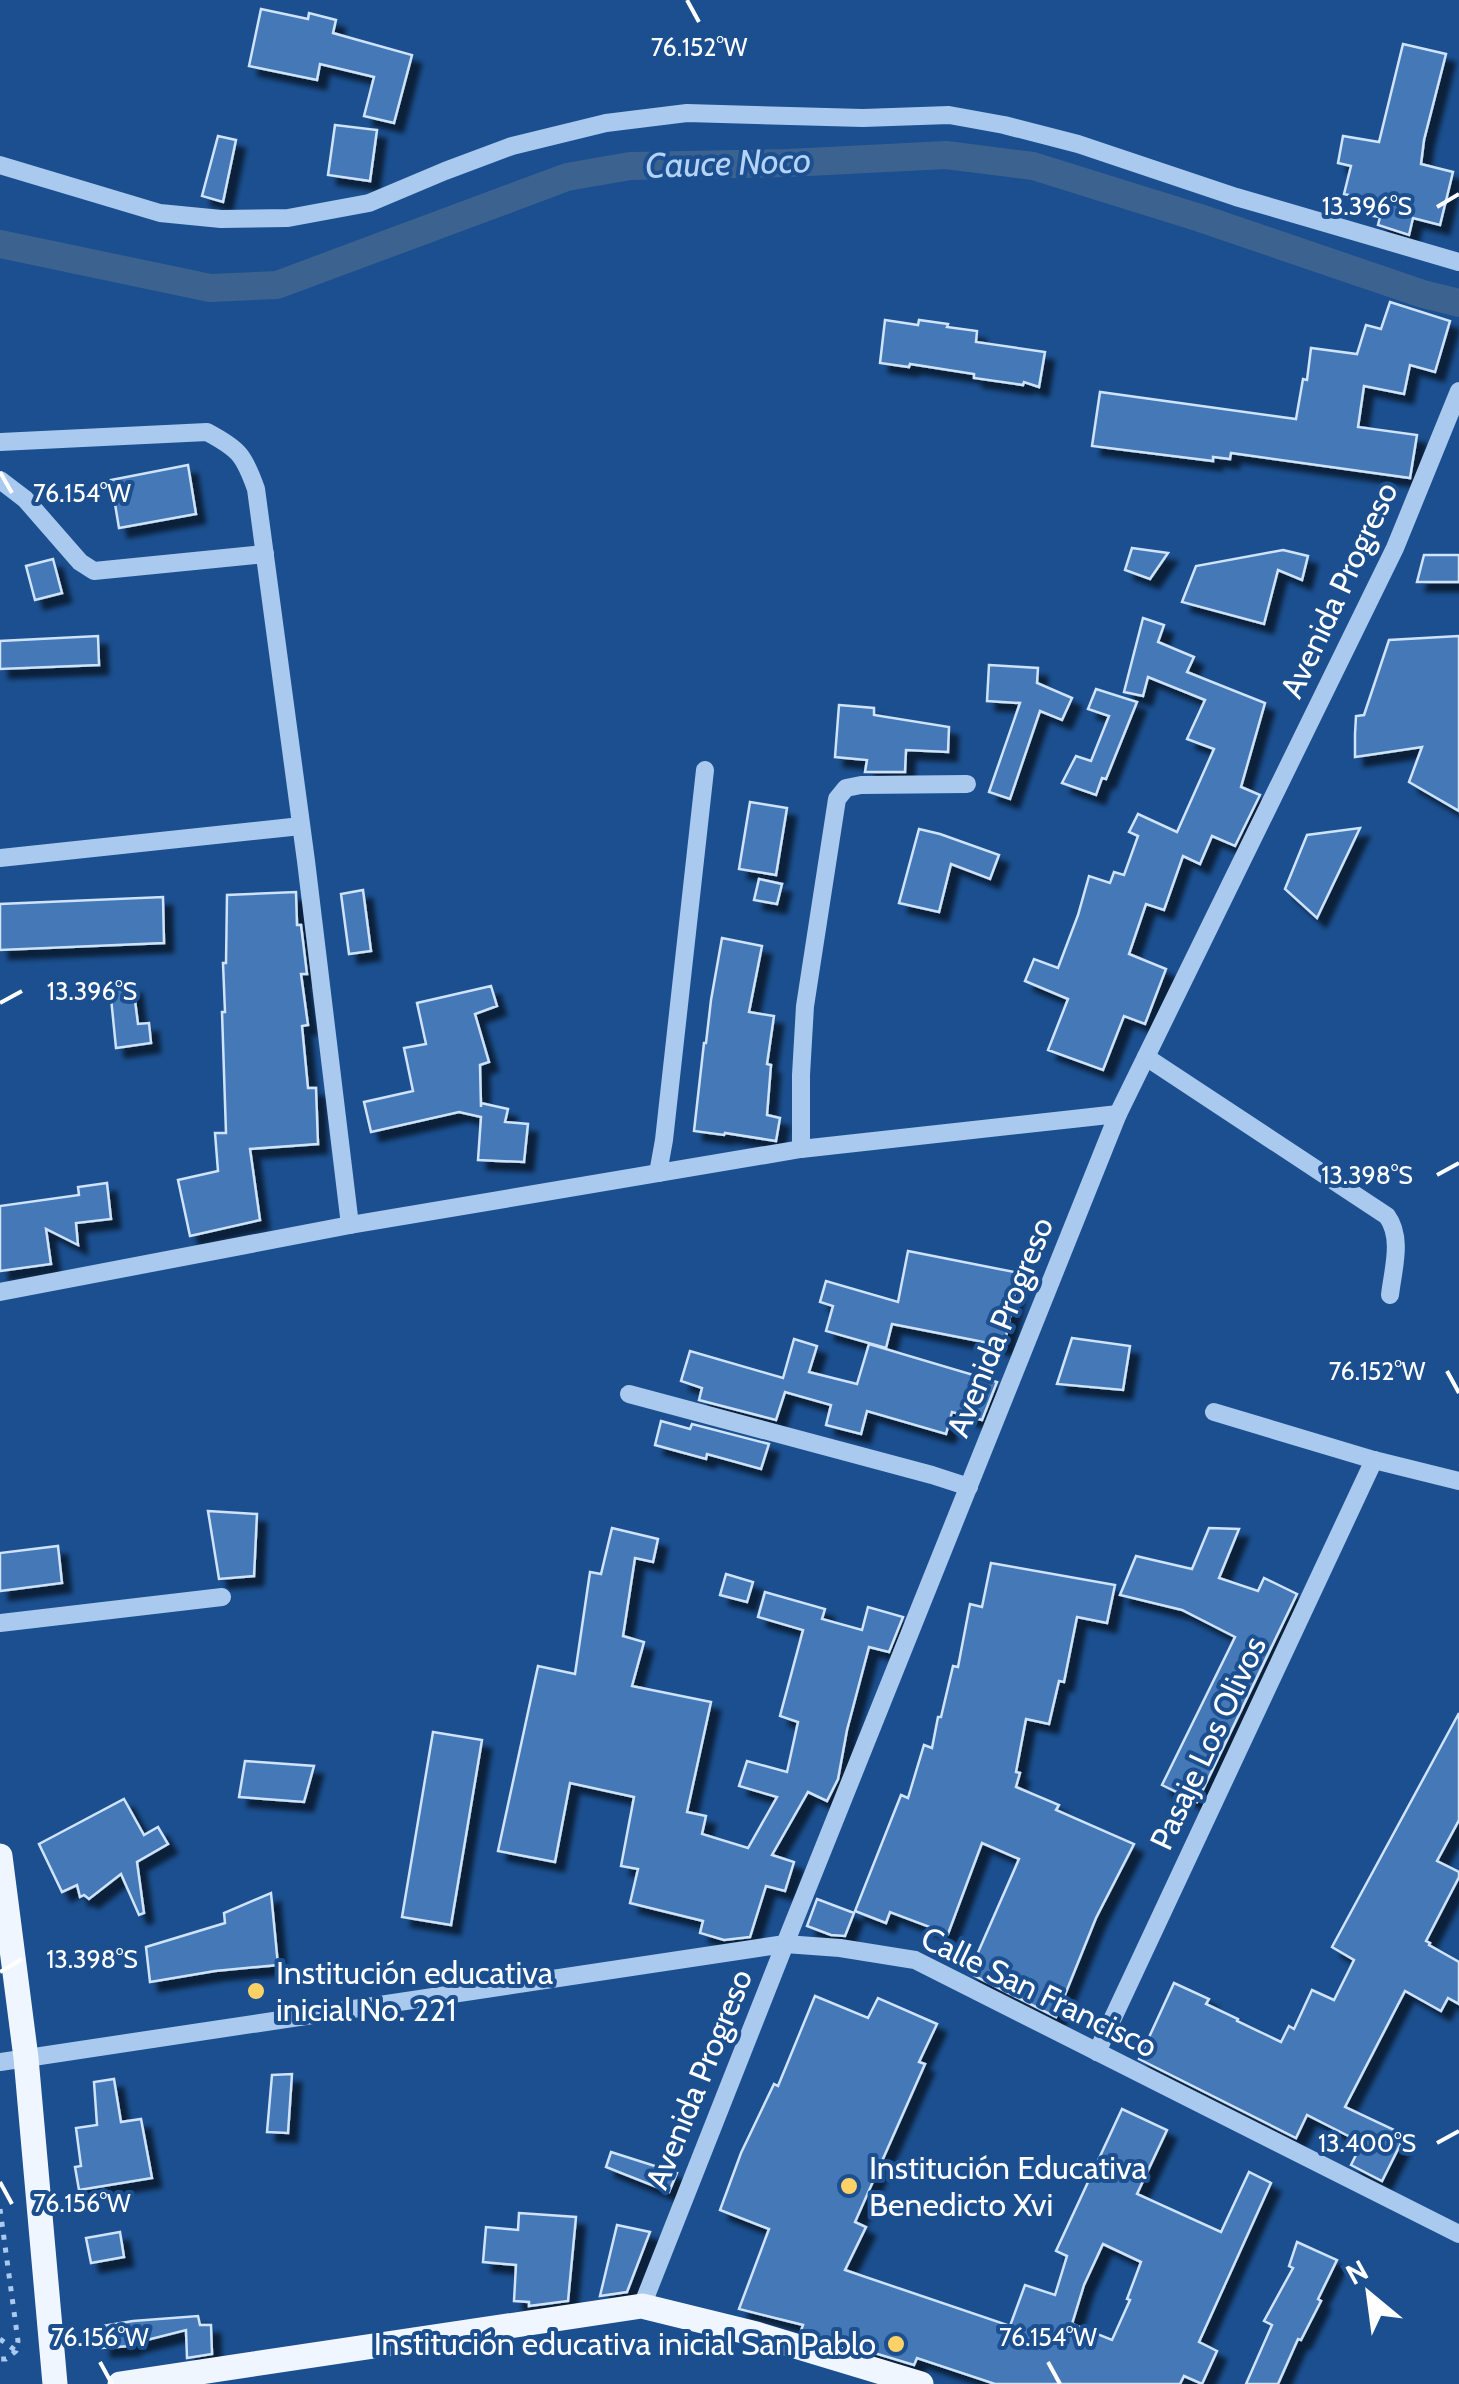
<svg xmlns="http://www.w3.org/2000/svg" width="1459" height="2384" font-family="Cabin,sans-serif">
<defs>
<filter id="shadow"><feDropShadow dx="9" dy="9" stdDeviation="2.5" flood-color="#0009"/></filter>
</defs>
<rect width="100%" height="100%" fill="#1b4f8f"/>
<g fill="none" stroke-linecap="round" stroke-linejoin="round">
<path stroke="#3c6290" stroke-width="28" d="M0 244 210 288 277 285 567 177 630 166 788 163 946 155 1033 166 1200 218 1423 294 1459 303"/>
</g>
<g fill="#4478b7" stroke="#cfe3fa" stroke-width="2.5" fill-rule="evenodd" filter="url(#shadow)">
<path d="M261 9 308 19 309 13 336 20 333 33 412 55 394 123 364 116 374 77 320 64 317 80 249 66Z"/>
<path d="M1403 44 1446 54 1424 140 1421 164 1453 172 1440 225 1413 218 1409 235 1378 225 1380 217 1373 216 1376 201 1344 194 1351 166 1338 163 1343 136 1379 142Z"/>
<path d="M335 125 377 130 370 181 328 175Z"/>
<path d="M218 136 236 140 223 202 202 196Z"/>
<path d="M1390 302 1450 321 1435 372 1410 365 1404 394 1364 386 1358 427 1417 435 1410 478 1231 453 1230 459 1213 457V461L1092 446 1100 392 1296 419 1303 379 1307 380 1311 348 1357 354 1366 325 1381 329Z"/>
<path d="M885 320 918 325 919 320 948 324 947 327 977 331 976 342 1045 352 1039 387 1024 382 1023 385 974 378V374L910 364 909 367 880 363Z"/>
<path d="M188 465 196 514 119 528 111 480Z"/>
<path d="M1132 548 1168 553 1150 579 1125 570Z"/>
<path d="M1283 550 1308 556 1302 580 1278 570 1264 624 1182 602 1196 566Z"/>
<path d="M1424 555H1459V582H1417Z"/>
<path d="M53 559 62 593 35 600 26 566Z"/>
<path d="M1143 618 1164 625 1158 642 1194 657 1187 672 1265 703 1241 787 1260 795 1235 846 1212 836 1200 864 1183 856 1164 910 1146 904 1129 954 1166 969 1145 1024 1124 1016 1103 1070 1048 1050 1068 999 1025 981 1034 959 1058 968 1078 915 1089 876 1110 883 1114 872 1124 875 1138 836 1129 832 1138 814 1177 832 1214 749 1187 739 1205 700 1148 677 1143 696 1124 692Z"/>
<path d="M98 636 99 665 0 669V641Z"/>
<path d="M1459 636V811L1409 782 1422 747 1355 757V734L1356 716 1364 715 1389 640Z"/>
<path d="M989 665 1038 668 1037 683 1072 698 1062 720 1040 711 1010 799 989 792 1020 703 987 701Z"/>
<path d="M1096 689 1137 702 1106 779 1102 778 1096 795 1062 783 1076 756 1091 761 1109 716 1088 709Z"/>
<path d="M839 705 874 708V715L949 727 948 752 906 750 905 772H865L867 760 835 757Z"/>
<path d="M750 802 787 808 776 875 739 869Z"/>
<path d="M1360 828 1317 918 1285 889 1307 835Z"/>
<path d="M919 829 940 834 999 855 990 879 951 864 939 912 899 903Z"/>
<path d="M759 879 782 884 777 904 754 900Z"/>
<path d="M363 890 371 951 349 954 341 894Z"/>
<path d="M296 892 297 925H301L307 974H301L308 1025 302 1026 308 1088H316L318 1144 250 1149 260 1220 190 1236 178 1180 218 1171 215 1133H226L222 1012H225L223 963H226L227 895Z"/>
<path d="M163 897 164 943 0 950V904Z"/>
<path d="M722 938 762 946 749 1012 774 1016 767 1064 771 1065 767 1115 780 1118 776 1141 725 1133 724 1135 694 1131 704 1043H706L711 1000Z"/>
<path d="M133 985 138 1024 149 1023 151 1043 116 1048 110 988Z"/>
<path d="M491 986 497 1006 475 1014 489 1062 480 1065 481 1107V1103L508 1109 505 1122 528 1124 524 1162 478 1160 481 1117 459 1112 371 1132 364 1102 413 1091 404 1048 426 1044 417 1003Z"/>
<path d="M107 1183 111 1219 76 1223 78 1245 46 1229 51 1264 0 1271V1206L79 1195 78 1187Z"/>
<path d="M908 1251 1019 1273 1004 1346 892 1324 886 1348 826 1331 833 1306 820 1302 826 1281 898 1302Z"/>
<path d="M1072 1338 1130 1346 1123 1390 1057 1384Z"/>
<path d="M794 1339 817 1346 809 1372 857 1384 869 1344 997 1382 982 1420 952 1412 946 1434 867 1411 861 1434 826 1425 831 1405 785 1392 776 1420 699 1400 702 1388 681 1381 690 1351 783 1378Z"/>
<path d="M661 1421 690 1429 692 1424 769 1444 761 1469 707 1454 706 1459 655 1445Z"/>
<path d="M208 1511 257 1514 254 1576 219 1579Z"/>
<path d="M612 1528 658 1539 653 1562 635 1558 623 1636 644 1642 632 1686 711 1702 687 1812 706 1816 702 1834 748 1848 777 1797 739 1786 747 1761 787 1772 798 1722 780 1716 803 1630 758 1617 765 1592 825 1609 822 1619 862 1630 868 1607 903 1617 889 1652 869 1647 847 1730 838 1779 827 1801 808 1792 772 1855 794 1862 785 1891 766 1886 750 1937 724 1940 700 1933 703 1921 630 1903 638 1869 621 1866 634 1797 570 1783 555 1862 498 1851 538 1666 575 1674 590 1572 601 1574Z"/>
<path d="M1209 1528 1239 1529 1219 1578 1258 1591 1264 1578 1297 1594 1197 1802 1162 1785 1235 1637 1182 1610 1120 1595 1136 1556 1192 1569Z"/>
<path d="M58 1546 62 1583 0 1591V1553Z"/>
<path d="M991 1563 1115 1585 1107 1623 1077 1617 1064 1682 1059 1681 1049 1724 1026 1719 1016 1772 1020 1773 1016 1787 1059 1805 1056 1810 1134 1844 1096 1918 1056 2017 969 1973 1019 1859 982 1843 948 1934 890 1912 886 1923 855 1911 901 1795 908 1798 924 1745 932 1748 938 1717H941L953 1666 958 1667 970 1604 982 1607Z"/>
<path d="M726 1574 753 1582 747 1602 720 1595Z"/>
<path d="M1459 1713V1820L1437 1861 1459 1872V1877L1426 1941 1430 1943 1429 1945 1459 1962V2004L1448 1998 1441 2011 1405 1991 1345 2107 1405 2135 1382 2181 1351 2165 1362 2143 1307 2115 1296 2138 1139 2059 1174 1983 1209 1999 1206 2004 1238 2019 1237 2021 1281 2042 1289 2026 1294 2029 1312 1990 1334 2000 1354 1960 1332 1947Z"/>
<path d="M433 1732 482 1740 451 1925 402 1917Z"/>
<path d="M245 1761 314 1766 304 1802 239 1797Z"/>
<path d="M124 1799 144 1835 158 1827 168 1844 137 1862 144 1913 139 1915 121 1874 89 1899 84 1895 80 1897 77 1885 62 1892 39 1844Z"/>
<path d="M271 1893 278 1965 215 1971 150 1982 146 1947 225 1923 224 1913Z"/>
<path d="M817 1899 854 1913 845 1936 831 1935 807 1926Z"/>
<path d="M815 1996 868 2018 878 1998 937 2024 919 2062 925 2064 855 2222 866 2227 845 2270 1010 2326 1025 2285 1055 2295 1067 2256 1056 2251 1122 2109 1167 2130 1137 2194 1221 2232 1249 2172 1271 2183 1199 2342 1217 2351 1202 2384 1184 2376 1180 2384H995L917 2358 914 2365 801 2331 803 2325 739 2309 769 2229 720 2210 741 2153 774 2084 778 2086ZM1103 2244 1141 2262 1127 2299 1130 2300 1112 2340 1072 2324 1084 2285Z"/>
<path d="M292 2074 288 2133 267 2132 272 2075Z"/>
<path d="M114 2079 121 2122 141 2119 152 2178 79 2190 75 2167 81 2166 76 2128 97 2125 94 2082Z"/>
<path d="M611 2152 677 2173 669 2192 606 2167Z"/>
<path d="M519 2213 576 2217 568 2301 529 2306V2302L514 2301 516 2265 483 2262 486 2227 518 2230Z"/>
<path d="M617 2225 650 2232 627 2292 600 2296Z"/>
<path d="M120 2232 124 2257 91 2263 86 2238Z"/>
<path d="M1297 2242 1337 2260 1318 2299 1321 2301 1301 2340 1298 2339 1278 2384H1246L1272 2325 1264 2321 1293 2268 1289 2266Z"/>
<path d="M198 2316 200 2325H211L212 2354 187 2358 186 2330 131 2344V2346L102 2348V2326L133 2321Z"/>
</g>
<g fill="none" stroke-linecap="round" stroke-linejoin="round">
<g stroke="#a9c9ee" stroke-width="5" stroke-dasharray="5 8" stroke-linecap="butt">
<path d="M0 2209 18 2341 16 2351 6 2359H0"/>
<path d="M0 2339 16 2351"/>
</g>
<g stroke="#a9c9ee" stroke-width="18">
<path d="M0 165 160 213 221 219 288 218 369 203 445 171 512 146 606 123 687 113 863 118 949 115 1004 125 1078 144 1236 197 1459 262"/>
<path d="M0 442 207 432C239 449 244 455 256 489L306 861 350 1225"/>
<path d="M0 480 25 499 80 562 94 571 265 554"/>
<path d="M0 858 301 826"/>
<path d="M1146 1057 1387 1216C1403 1238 1393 1269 1390 1295"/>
<path d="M801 1149V1075L805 1006 837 799 846 788 861 785 967 784"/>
<path d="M658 1173 664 1140 705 770"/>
<path d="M0 1292 350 1225 801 1149 1118 1114"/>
<path d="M629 1394 932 1475 969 1487"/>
<path d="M1214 1412 1374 1460 1459 1481"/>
<path d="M0 1623 222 1597"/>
<path d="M1097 2052 1374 1460"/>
<path d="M0 2062 785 1944 840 1948 915 1960 1459 2234"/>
<path d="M642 2306 785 1944 1118 1114 1395 548 1459 391"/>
</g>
<g stroke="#f0f6ff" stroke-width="25">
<path d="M0 1856 26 2058 55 2384"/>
<path d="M120 2384 642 2306 756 2334 921 2384"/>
</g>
</g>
<path fill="none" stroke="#fff" stroke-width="4" d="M687 0 699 22M1437 207 1459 194M0 472 12 493M0 1003 22 991M1437 1175 1459 1163M1447 1371 1459 1393M0 1972 22 1959M1437 2143 1459 2131M0 2182 12 2204M100 2362 112 2384M1048 2362 1060 2384"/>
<g fill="#ffd166" stroke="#1b4f8f" stroke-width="4">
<circle cx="256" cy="1991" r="10"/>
<circle cx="849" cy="2186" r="10"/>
<circle cx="896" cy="2344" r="10"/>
</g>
<g text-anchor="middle" stroke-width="8" stroke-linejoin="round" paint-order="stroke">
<g font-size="32" fill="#fff" stroke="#1b4f8f">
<text transform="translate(1339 590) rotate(-65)" y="11">Avenida Progreso</text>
<text transform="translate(1000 1327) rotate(-68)" y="11">Avenida Progreso</text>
<text transform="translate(1208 1743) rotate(-65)" y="11">Pasaje Los Olivos</text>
<text transform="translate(1039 1992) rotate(26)" y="11">Calle San Francisco</text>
<text transform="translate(699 2079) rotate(-68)" y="11">Avenida Progreso</text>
</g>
<g font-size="32" fill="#fff" stroke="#1b4f8f" text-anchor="start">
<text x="276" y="1984">Institución educativa<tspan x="276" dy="37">inicial No. 221</tspan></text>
<text x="869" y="2179">Institución Educativa<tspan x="869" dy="37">Benedicto Xvi</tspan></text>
<text x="876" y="2355" text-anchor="end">Institución educativa inicial San Pablo</text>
</g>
<g font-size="35" font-style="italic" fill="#b5d3f5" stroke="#1b4f8f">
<text transform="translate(728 163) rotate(-2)" y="12">Cauce Noco</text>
</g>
</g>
<g font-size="25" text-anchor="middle" fill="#fff" stroke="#1b4f8f" stroke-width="8" stroke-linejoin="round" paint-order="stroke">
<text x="699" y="56">76.152°W</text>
<text x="1367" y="215">13.396°S</text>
<text x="82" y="502">76.154°W</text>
<text x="92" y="1000">13.396°S</text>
<text x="1367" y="1184">13.398°S</text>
<text x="1377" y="1380">76.152°W</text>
<text x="92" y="1968">13.398°S</text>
<text x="1367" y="2152">13.400°S</text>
<text x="82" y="2212">76.156°W</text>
<text x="100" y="2346">76.156°W</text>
<text x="1048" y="2346">76.154°W</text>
</g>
<g transform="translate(1369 2294) rotate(331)" stroke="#1b4f8f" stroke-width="8" paint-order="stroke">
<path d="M0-8L18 38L0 25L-18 38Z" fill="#ffffff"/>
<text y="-15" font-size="28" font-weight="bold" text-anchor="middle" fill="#ffffff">N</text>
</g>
</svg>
